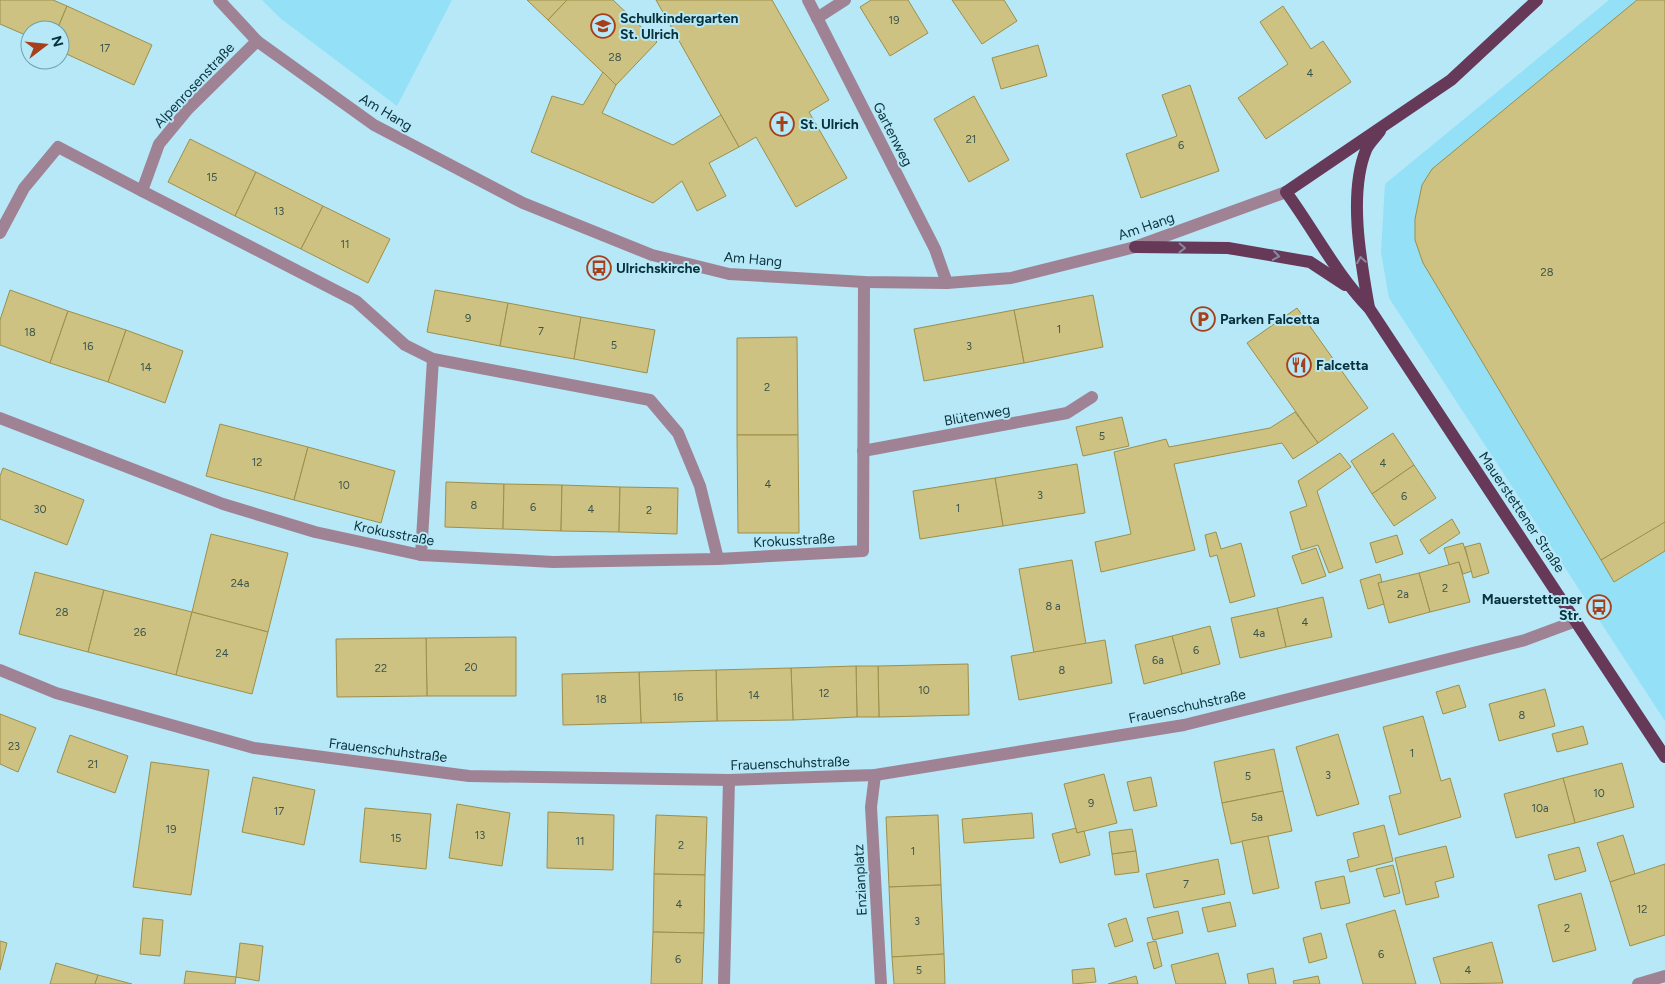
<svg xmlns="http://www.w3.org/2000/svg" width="1665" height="984" font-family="Figtree,sans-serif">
<rect width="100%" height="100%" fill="#b6e8f7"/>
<g fill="#93e0f7">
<path d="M262 0H452L397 106 280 18Z"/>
<path d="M1609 0H1665V721L1389 298 1381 252 1385 184Z"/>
</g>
<g fill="#cec282" stroke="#9d8f49">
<path d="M0 0H53L67 6 57 30H30V37L0 24Z"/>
<path d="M527 0H567L548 20Z"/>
<path d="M567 0H613L657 42 616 85 548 20Z"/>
<path d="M656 0H772L829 100 809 112 847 178 796 207 756 137 739 147Z"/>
<path d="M871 0H908L928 33 890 56 860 7Z"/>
<path d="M952 0H1004L1017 21 982 44Z"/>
<path d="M1637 0H1665V523L1601 560 1423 263 1415 240V219L1422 185 1432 169Z"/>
<path d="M67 6 152 45 134 85 60 51V30H57Z"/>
<path d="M1283 6 1311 49 1323 41 1351 82 1266 139 1238 98 1288 64 1260 22Z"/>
<path d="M1038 45 1047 76 1001 89 992 58Z"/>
<path d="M603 72 616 85 602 113 673 145 721 115 739 147 709 163 726 196 697 211 682 181 653 203 531 152 552 96 583 105Z"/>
<path d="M1190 85 1219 171 1141 198 1126 154 1177 136 1162 95Z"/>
<path d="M974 96 1009 160 969 182 934 119Z"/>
<path d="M190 139 256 172 235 216 168 182Z"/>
<path d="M256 172 323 206 301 249 235 216Z"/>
<path d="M323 206 390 239 368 283 301 249Z"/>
<path d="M10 290 68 311 50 363 0 345V320Z"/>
<path d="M435 290 508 303 500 346 427 332Z"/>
<path d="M1093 295 1103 347 1024 363 1014 310Z"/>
<path d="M508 303 581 317 574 359 500 346Z"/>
<path d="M1297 308 1368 408 1318 443 1247 343Z"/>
<path d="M1014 310 1024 363 924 381 914 329Z"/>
<path d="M68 311 126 330 108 382 50 363Z"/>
<path d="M581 317 655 330 647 373 574 359Z"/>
<path d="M126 330 183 351 165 403 108 382Z"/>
<path d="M797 337 798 435H737V338Z"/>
<path d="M1295 412 1318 443 1293 459 1282 443 1174 464 1195 550 1101 572 1095 542 1131 534 1114 452 1166 439 1169 447 1270 428Z"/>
<path d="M1122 417 1129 446 1083 456 1076 427Z"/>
<path d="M220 424 308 447 294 500 206 476Z"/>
<path d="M1393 433 1414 465 1372 494 1351 461Z"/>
<path d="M737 435H798L799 533H738Z"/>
<path d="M308 447 395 471 381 523 294 500Z"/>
<path d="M1340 453 1351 467 1317 491 1343 568 1329 573 1318 545 1301 550 1290 512 1307 506 1298 481Z"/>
<path d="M1077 464 1085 513 1003 526 995 478Z"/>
<path d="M1414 465 1436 498 1394 526 1372 494Z"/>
<path d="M3 468 84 500 67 545 0 519V476Z"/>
<path d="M995 478 1003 526 920 539 913 491Z"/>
<path d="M446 482 504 484 503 529 445 527Z"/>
<path d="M504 484 562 485 561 531 503 529Z"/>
<path d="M562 485 620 487 619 532 561 531Z"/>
<path d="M620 487 678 488 677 534 619 532Z"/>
<path d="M1452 519 1460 533 1429 554 1420 540Z"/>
<path d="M1665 522V551L1614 582 1601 560Z"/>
<path d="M1216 532 1221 549 1241 543 1255 596 1230 603 1217 555 1210 557 1205 535Z"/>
<path d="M211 534 288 553 268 632 192 612Z"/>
<path d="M1397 535 1403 554 1376 563 1370 543Z"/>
<path d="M1463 543 1472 571 1463 574 1459 562 1449 565 1444 548Z"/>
<path d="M1480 543 1489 573 1473 578 1465 547Z"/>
<path d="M1316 548 1326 576 1302 584 1292 556Z"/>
<path d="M1072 560 1086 644 1034 653 1019 569Z"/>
<path d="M1459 562 1470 602 1430 612 1419 573Z"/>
<path d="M35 572 104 590 88 652 19 634Z"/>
<path d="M1419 573 1430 612 1389 623 1378 583Z"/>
<path d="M1380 574 1382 582 1378 583 1384 604 1368 609 1360 580Z"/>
<path d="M104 590 192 612 176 675 88 652Z"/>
<path d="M1323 597 1332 637 1286 647 1277 608Z"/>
<path d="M1277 608 1286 647 1240 658 1231 618Z"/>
<path d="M192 612 268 632 252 694 176 675Z"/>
<path d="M1210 626 1220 664 1182 674 1172 636Z"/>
<path d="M1172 636 1182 674 1144 684 1135 645Z"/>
<path d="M516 637V696H427L426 638Z"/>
<path d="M426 638 427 696 337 697 336 639Z"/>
<path d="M1105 640 1112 683 1019 700 1011 656Z"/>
<path d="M968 664 969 715 879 717 878 666Z"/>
<path d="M856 666H878L879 717H857Z"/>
<path d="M856 666 857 717 793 720 791 668Z"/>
<path d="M791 668 793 720 717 721 716 670Z"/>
<path d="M716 670 717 721 641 723 639 672Z"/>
<path d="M639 672 641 723 563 725 562 674Z"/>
<path d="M1459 685 1466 707 1443 714 1436 692Z"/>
<path d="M1545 689 1555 726 1499 741 1489 704Z"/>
<path d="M0 714 36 728 18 772 0 764Z"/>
<path d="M1423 716 1441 781 1450 778 1461 817 1399 835 1389 796 1401 793 1383 727Z"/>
<path d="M1583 726 1588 744 1557 752 1552 734Z"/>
<path d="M1338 734 1359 804 1317 816 1296 747Z"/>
<path d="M70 735 128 756 115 793 57 772Z"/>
<path d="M1274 749 1283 791 1222 803 1214 762Z"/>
<path d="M151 762 209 770 191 895 133 887Z"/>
<path d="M1622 763 1634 807 1575 823 1563 778Z"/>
<path d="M1104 774 1117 823 1077 833 1064 784Z"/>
<path d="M253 777 315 790 304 845 242 832Z"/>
<path d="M1151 777 1157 806 1134 811 1127 782Z"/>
<path d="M1563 778 1575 823 1516 838 1504 794Z"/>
<path d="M1283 791 1292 831 1231 844 1222 803Z"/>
<path d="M457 804 510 813 502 866 449 858Z"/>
<path d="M365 808 431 814 426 869 360 862Z"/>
<path d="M548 812 614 815 613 870 547 868Z"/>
<path d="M1032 813 1034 838 964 843 962 819Z"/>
<path d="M656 815 707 817 705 875 654 874Z"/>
<path d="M938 815 941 885 889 887 886 817Z"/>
<path d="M1384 825 1393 861 1350 872 1347 860 1359 857 1353 833Z"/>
<path d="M1076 828 1077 833 1084 831 1090 855 1060 863 1052 834Z"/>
<path d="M1132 829 1136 851 1112 854 1109 832Z"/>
<path d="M1623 835 1635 874 1610 882 1597 843Z"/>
<path d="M1268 836 1279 888 1253 894 1242 841Z"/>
<path d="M1446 846 1454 877 1435 882 1439 897 1406 905 1395 858Z"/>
<path d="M1579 847 1586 871 1555 880 1548 855Z"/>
<path d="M1136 851 1139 872 1115 875 1112 854Z"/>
<path d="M1218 859 1225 894 1154 908 1146 874Z"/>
<path d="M1665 864V935L1630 946 1610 882Z"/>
<path d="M1393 865 1400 893 1384 897 1376 869Z"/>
<path d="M654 874 705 875 704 933 653 932Z"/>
<path d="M1344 876 1350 903 1321 909 1315 882Z"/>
<path d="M941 885 944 954 892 957 889 887Z"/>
<path d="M1581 893 1596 950 1553 962 1538 905Z"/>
<path d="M1230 902 1236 926 1208 932 1202 908Z"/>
<path d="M1395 910 1416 984H1363L1346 924Z"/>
<path d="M1178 911 1183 933 1153 940 1147 918Z"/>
<path d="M143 918 163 920 160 956 140 954Z"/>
<path d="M1126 918 1133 941 1115 947 1108 924Z"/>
<path d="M653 932 704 933 702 984H651Z"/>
<path d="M1321 933 1327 958 1309 963 1303 938Z"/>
<path d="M0 941 7 943 0 970Z"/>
<path d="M1156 941 1162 966 1154 969 1147 943Z"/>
<path d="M1492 942 1503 983 1441 984 1433 958Z"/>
<path d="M240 943 263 946 259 981 236 977Z"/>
<path d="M1218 953 1226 984H1176L1171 965Z"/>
<path d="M944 954 945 984H894L892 957Z"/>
<path d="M56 963 98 975 95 984H50Z"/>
<path d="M1094 968 1096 982 1073 984 1072 970Z"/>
<path d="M1273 968 1276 984H1249L1247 974Z"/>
<path d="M186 971 236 977 235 984H184Z"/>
<path d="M98 975 132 984H95Z"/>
<path d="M1136 976 1138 984H1108Z"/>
<path d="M1318 976 1320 984H1294L1293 981Z"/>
</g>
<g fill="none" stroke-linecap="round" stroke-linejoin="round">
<g stroke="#9f8395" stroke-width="12">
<path d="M219 0 257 41 374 125 523 203 652 255 729 274 864 282 947 283 1011 278 1135 247 1286 192"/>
<path d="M808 0 935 249 947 283"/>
<path d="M817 18 845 0"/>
<path d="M142 191 356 301 405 345 433 359 650 400 678 433 700 486 718 559"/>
<path d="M0 233 24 188 58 147 142 191 159 144 188 109 257 41"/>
<path d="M0 418 223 504 315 532 421 555 553 562 718 559 863 551 864 282"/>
<path d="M863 451 1067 413 1092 397"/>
<path d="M421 555 433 359"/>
<path d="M0 670 56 693 254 748 469 776 729 780 875 775 1184 725 1525 640 1576 621"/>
<path d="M875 775 871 807 881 984"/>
<path d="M724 984 729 780"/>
<path d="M1638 984 1665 976"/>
</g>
<g stroke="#663959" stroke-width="12">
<path d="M1537 0 1451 80 1286 192C1314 230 1336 274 1369 308L1665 757"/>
<path d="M1135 247 1228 248 1310 262 1345 285"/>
<path d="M1369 308C1361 263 1348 194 1366 150 1369 143 1376 137 1380 131"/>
</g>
</g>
<defs><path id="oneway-chevron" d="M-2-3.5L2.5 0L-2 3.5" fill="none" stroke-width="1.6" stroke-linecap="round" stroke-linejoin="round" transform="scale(1.25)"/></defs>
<g stroke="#8a88a0">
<use href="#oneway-chevron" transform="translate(1182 248) rotate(1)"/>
<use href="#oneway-chevron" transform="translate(1276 256) rotate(9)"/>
<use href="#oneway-chevron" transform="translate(1361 260) rotate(-100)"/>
</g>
<defs>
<g id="school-ring" transform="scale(1.25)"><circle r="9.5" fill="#b6e8f7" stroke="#a63f1a" stroke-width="1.5"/><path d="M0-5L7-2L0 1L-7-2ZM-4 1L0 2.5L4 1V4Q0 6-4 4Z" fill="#a63f1a"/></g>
<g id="church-ring" transform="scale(1.25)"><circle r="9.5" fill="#b6e8f7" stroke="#a63f1a" stroke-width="1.5"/><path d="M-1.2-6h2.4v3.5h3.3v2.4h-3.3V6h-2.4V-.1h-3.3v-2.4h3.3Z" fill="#a63f1a"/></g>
<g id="bus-ring" transform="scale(1.25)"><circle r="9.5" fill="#b6e8f7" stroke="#a63f1a" stroke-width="1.5"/><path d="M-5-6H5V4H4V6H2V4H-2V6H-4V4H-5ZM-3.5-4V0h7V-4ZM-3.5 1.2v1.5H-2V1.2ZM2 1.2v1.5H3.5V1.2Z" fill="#a63f1a"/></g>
<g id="parking-ring" transform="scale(1.25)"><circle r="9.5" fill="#b6e8f7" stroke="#a63f1a" stroke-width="1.5"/><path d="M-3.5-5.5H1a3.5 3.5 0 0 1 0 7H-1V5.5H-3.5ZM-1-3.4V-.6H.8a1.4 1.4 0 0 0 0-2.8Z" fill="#a63f1a"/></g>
<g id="restaurant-ring" transform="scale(1.25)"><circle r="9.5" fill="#b6e8f7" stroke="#a63f1a" stroke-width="1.5"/><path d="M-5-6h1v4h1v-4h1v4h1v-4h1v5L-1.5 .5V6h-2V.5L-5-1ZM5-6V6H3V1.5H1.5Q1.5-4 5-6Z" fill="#a63f1a"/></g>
</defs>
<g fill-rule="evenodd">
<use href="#school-ring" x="603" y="26"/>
<use href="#church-ring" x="782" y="124"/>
<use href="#bus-ring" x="599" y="268"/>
<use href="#parking-ring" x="1203" y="319"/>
<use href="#restaurant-ring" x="1299" y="365"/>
<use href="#bus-ring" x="1599" y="607"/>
</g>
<g text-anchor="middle" stroke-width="4" stroke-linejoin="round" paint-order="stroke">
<g font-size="11" fill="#3a554d">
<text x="894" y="24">19</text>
<text x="105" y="52">17</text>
<text x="615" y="61">28</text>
<text x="1310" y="77">4</text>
<text x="971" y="143">21</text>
<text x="1181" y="149">6</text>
<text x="212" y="181">15</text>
<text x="279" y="215">13</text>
<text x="345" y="248">11</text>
<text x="1547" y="276">28</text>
<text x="468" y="322">9</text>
<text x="1059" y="333">1</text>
<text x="541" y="335">7</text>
<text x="30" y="336">18</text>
<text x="614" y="349">5</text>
<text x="88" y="350">16</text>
<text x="969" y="350">3</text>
<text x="146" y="371">14</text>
<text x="767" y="391">2</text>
<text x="1102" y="440">5</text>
<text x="257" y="466">12</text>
<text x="1383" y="467">4</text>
<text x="768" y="488">4</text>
<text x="344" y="489">10</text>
<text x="1040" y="499">3</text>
<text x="1404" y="500">6</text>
<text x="474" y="509">8</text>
<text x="533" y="511">6</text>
<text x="958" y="512">1</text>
<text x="40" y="513">30</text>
<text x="591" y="513">4</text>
<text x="649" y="514">2</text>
<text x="240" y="587">24a</text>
<text x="1445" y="592">2</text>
<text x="1403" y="598">2a</text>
<text x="1053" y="610">8 a</text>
<text x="62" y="616">28</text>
<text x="1305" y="626">4</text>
<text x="140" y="636">26</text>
<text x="1259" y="637">4a</text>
<text x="1196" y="654">6</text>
<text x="222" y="657">24</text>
<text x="1158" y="664">6a</text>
<text x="471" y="671">20</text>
<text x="381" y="672">22</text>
<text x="1062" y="674">8</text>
<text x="924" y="694">10</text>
<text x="824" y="697">12</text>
<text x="754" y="699">14</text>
<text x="678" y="701">16</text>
<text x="601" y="703">18</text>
<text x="1522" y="719">8</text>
<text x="14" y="750">23</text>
<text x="1412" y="757">1</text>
<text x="93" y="768">21</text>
<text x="1328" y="779">3</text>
<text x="1248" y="780">5</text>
<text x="1599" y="797">10</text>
<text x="1091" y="807">9</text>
<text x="1540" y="812">10a</text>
<text x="279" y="815">17</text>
<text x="1257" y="821">5a</text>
<text x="171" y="833">19</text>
<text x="480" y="839">13</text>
<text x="396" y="842">15</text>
<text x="580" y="845">11</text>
<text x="681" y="849">2</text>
<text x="913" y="855">1</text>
<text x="1186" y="888">7</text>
<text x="679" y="908">4</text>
<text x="1642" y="913">12</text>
<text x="917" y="925">3</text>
<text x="1567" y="932">2</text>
<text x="1381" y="958">6</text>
<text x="678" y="963">6</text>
<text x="919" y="974">5</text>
<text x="1468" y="974">4</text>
</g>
<g font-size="14" font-weight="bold" fill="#09313b" stroke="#b6e8f7" text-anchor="start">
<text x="620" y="23">Schulkindergarten<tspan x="620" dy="16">St. Ulrich</tspan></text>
<text x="800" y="129">St. Ulrich</text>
<text x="616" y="273">Ulrichskirche</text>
<text x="1220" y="324">Parken Falcetta</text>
<text x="1316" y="370">Falcetta</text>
<text x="1582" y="604" text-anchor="end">Mauerstettener<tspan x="1582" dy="16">Str.</tspan></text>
</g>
<g font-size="14" fill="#09313b" stroke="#b6e8f7">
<text transform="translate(194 85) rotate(-47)" y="5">Alpenrosenstraße</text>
<text transform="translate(386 112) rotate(31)" y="5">Am Hang</text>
<text transform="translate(893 134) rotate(63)" y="5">Gartenweg</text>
<text transform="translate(1146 226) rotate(-19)" y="5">Am Hang</text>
<text transform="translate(753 259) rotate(5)" y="5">Am Hang</text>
<text transform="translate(977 415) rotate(-10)" y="5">Blütenweg</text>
<text transform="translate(1522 512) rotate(56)" y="5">Mauerstettener Straße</text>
<text transform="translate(394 533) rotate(11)" y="5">Krokusstraße</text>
<text transform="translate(794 540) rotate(-3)" y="5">Krokusstraße</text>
<text transform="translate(1187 706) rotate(-12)" y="5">Frauenschuhstraße</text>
<text transform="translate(388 750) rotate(7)" y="5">Frauenschuhstraße</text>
<text transform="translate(790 763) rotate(-2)" y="5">Frauenschuhstraße</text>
<text transform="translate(860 880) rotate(-93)" y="5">Enzianplatz</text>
</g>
</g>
<g transform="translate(45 45) rotate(74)"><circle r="24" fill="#b6e8f7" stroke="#719fac"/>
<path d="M0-4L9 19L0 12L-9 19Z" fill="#a63f1a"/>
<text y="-8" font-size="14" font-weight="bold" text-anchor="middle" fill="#09313b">N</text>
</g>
</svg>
